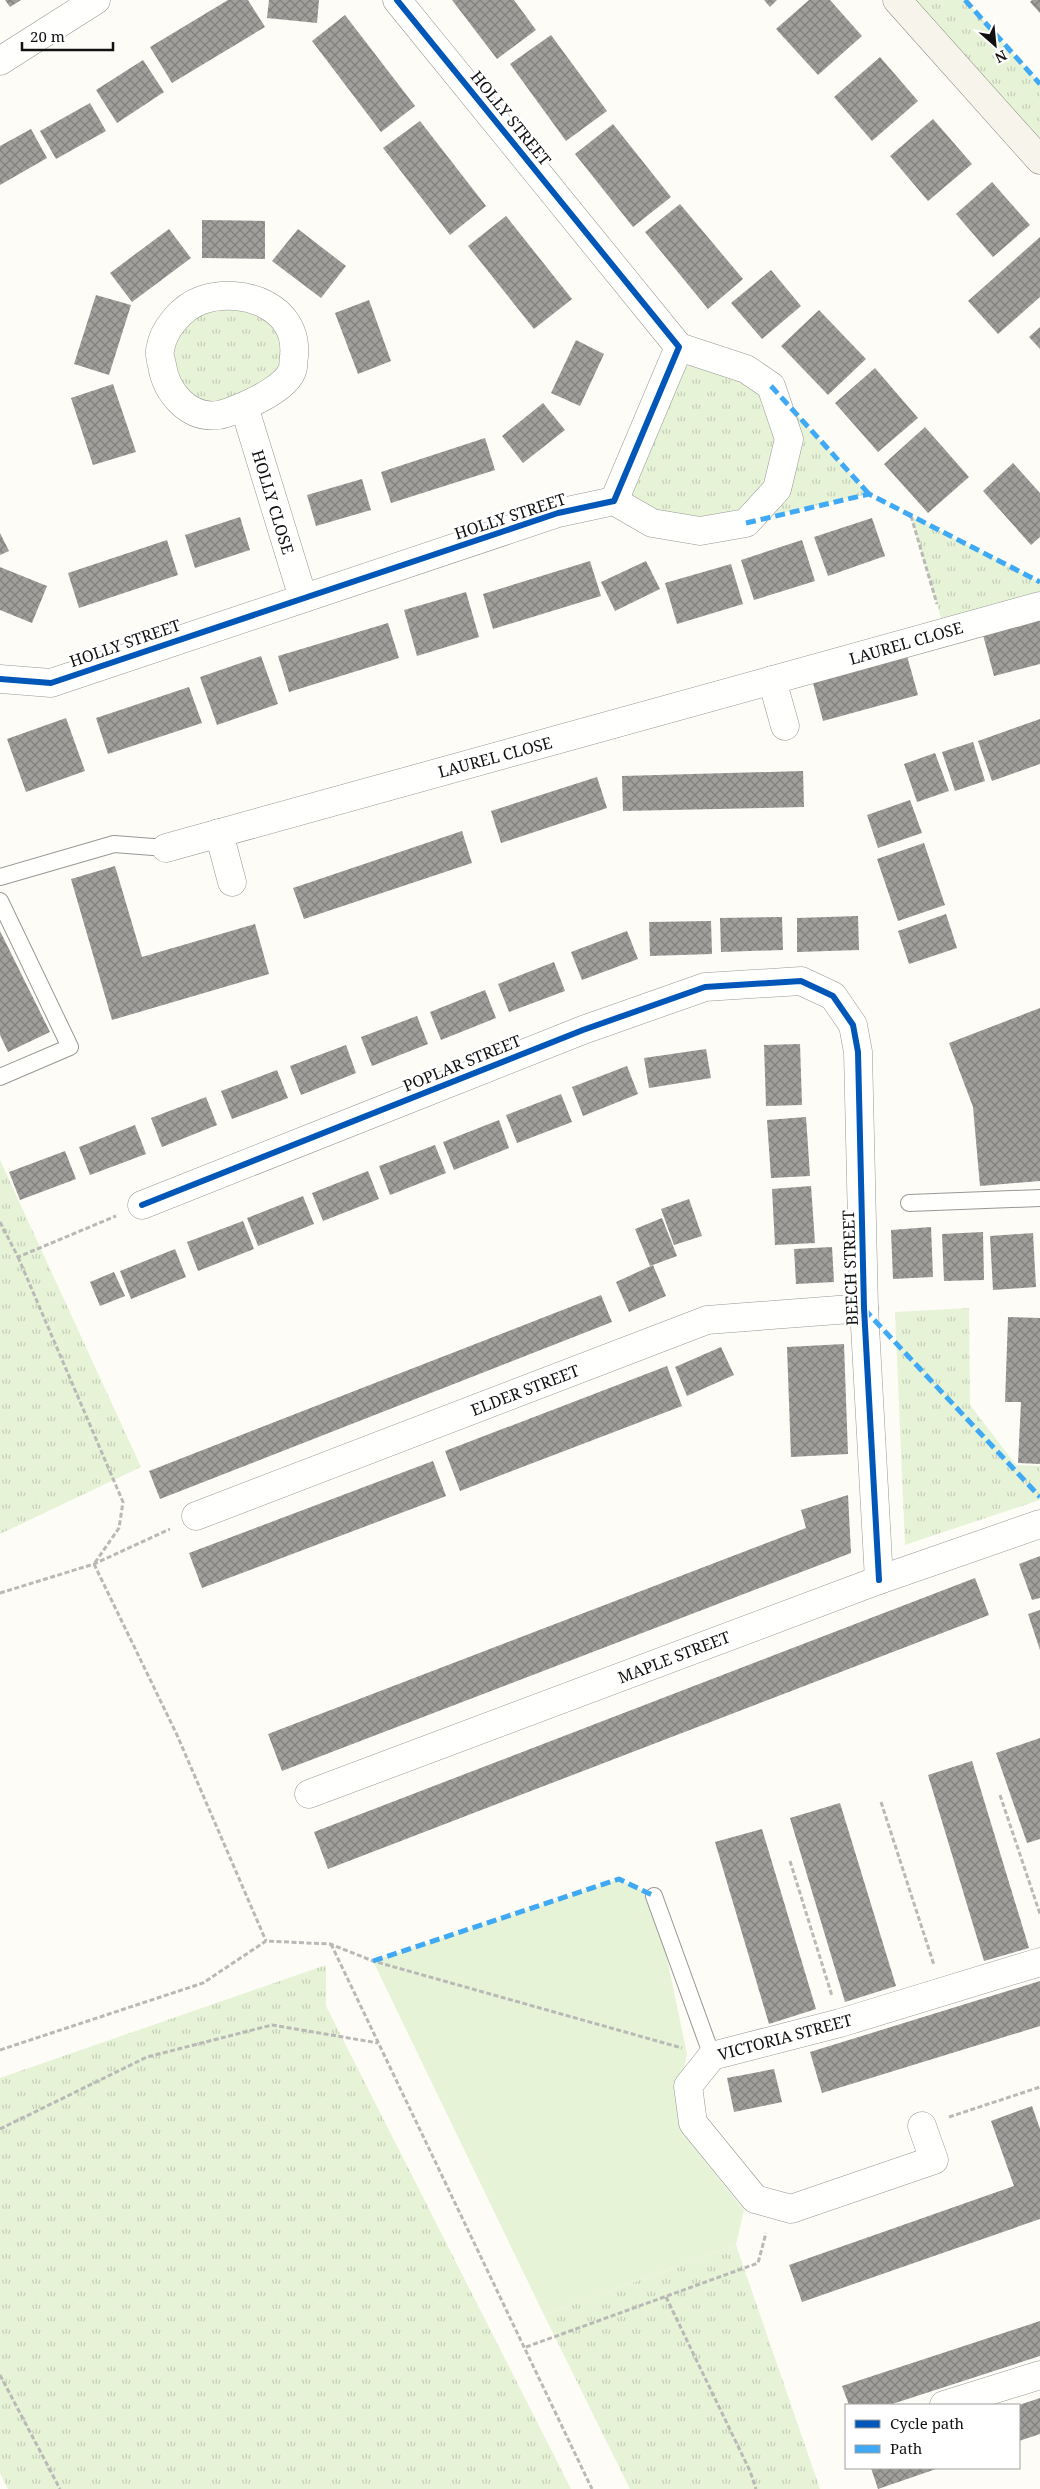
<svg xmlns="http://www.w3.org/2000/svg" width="1040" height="2489" font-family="'Noto Serif',serif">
<defs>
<pattern id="grass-tufts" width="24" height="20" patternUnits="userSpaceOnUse" patternTransform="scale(1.25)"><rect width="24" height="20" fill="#e7f3d7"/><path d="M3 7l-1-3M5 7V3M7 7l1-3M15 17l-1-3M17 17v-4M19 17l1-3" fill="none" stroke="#c5cfb8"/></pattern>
<pattern id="building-cross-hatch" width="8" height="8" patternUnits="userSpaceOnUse" patternTransform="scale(1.25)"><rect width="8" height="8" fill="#a19f9c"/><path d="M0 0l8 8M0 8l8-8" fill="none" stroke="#82807e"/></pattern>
</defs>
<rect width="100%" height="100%" fill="#fdfcf7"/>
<g fill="url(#grass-tufts)">
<path d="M897 0H965L1040 84V160Z"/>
<path d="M201 300 274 310 292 372 244 406 176 399 172 321Z"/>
<path d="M679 347 771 386 869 494 700 531 614 501Z"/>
<path d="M911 516 1040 582V606L945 632Z"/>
<path d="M0 1160 141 1467 0 1534Z"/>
<path d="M969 1308 970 1405 1016 1465 1040 1466V1500L905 1545 895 1312Z"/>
<path d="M326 1965V2006L571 2489H8L0 2473V2078Z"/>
<path d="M736 2245 820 2489H630L544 2315Z"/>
</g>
<path fill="#e7f3d7" d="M619 1879 654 1896 687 2054 682 2078 679 2129 744 2210 736 2245 544 2315 373 1961Z"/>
<g fill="url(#building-cross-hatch)">
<path d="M5 0H21L10 7Z"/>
<path d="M228 0H248L265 27 172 83 150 47Z"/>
<path d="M269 0H319L317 23 267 18Z"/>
<path d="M452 0H514L536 30 497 59Z"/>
<path d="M764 0H777L770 7Z"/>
<path d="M809 0H830L862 36 818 75 776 29Z"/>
<path d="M1032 0H1040V13L1030 2Z"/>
<path d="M345 15 415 106 381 132 312 41Z"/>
<path d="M551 35 607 111 566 141 510 64Z"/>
<path d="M880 57 918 101 872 141 834 97Z"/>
<path d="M143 60 164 92 117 123 96 90Z"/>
<path d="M90 103 106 131 56 159 40 131Z"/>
<path d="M933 119 972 164 928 201 890 156Z"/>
<path d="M420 121 486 206 450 235 383 148Z"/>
<path d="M613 124 671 197 633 227 575 154Z"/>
<path d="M31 129 47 158 0 185V146Z"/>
<path d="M992 182 1030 225 993 257 956 214Z"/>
<path d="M680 204 743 279 708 309 645 232Z"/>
<path d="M506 216 572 299 534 329 468 246Z"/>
<path d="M202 220 265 221V259L202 258Z"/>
<path d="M169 229 191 258 132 302 110 273Z"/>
<path d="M298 229 346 266 321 298 272 261Z"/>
<path d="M1040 237V297L998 334 968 301Z"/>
<path d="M771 270 801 306 762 339 731 303Z"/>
<path d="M96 295 131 305 109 375 74 364Z"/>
<path d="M369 300 391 361 358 374 335 313Z"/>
<path d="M819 310 866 359 828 395 781 346Z"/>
<path d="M1040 327V349L1029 337Z"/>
<path d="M576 340 604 354 580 406 551 393Z"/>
<path d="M875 368 918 418 878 452 835 403Z"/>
<path d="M113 384 136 452 93 465 71 398Z"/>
<path d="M543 403 565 430 523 463 502 436Z"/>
<path d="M925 427 969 477 928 513 884 464Z"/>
<path d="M485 438 495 470 391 503 381 472Z"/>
<path d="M1013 463 1040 493V537L1031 545 983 491Z"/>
<path d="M362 479 371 510 316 526 307 495Z"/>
<path d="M240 517 250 550 195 568 185 535Z"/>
<path d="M872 518 885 556 828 576 814 537Z"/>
<path d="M0 533 9 551 0 555Z"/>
<path d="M167 540 178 575 79 608 68 573Z"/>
<path d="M802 540 815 581 754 600 741 560Z"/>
<path d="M590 561 601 596 493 629 483 594Z"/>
<path d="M646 561 660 589 615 611 601 582Z"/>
<path d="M731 564 743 604 677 624 665 583Z"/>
<path d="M0 567 47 586 32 623 0 610Z"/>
<path d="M466 592 479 637 417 656 404 610Z"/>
<path d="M1040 619V664L994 676 983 635Z"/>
<path d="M388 623 399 658 289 692 278 656Z"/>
<path d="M261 656 278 704 217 725 200 677Z"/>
<path d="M907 656 918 695 823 721 813 683Z"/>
<path d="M189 687 202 723 108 754 96 718Z"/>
<path d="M66 718 85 771 26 792 7 739Z"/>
<path d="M1040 719V764L992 781 978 741Z"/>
<path d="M973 742 985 781 955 791 942 752Z"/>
<path d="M935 753 949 791 917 802 904 764Z"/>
<path d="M803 771 804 807 623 811 622 776Z"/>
<path d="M597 777 607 808 501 843 491 811Z"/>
<path d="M910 800 922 833 878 848 867 815Z"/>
<path d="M462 831 472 863 304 919 293 888Z"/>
<path d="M924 843 945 905 898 921 877 859Z"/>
<path d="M115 866 142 957 255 924 269 974 112 1020 71 879Z"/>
<path d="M946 914 957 948 909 964 898 931Z"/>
<path d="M858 916 859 950 797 952V918Z"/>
<path d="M782 917 783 950 721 952 720 918Z"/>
<path d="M711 921 712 954 650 956 649 922Z"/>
<path d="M0 931 50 1032 8 1052 0 1035Z"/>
<path d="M627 931 638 959 582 980 571 952Z"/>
<path d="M554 962 565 991 509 1012 498 984Z"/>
<path d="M485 990 496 1018 441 1040 430 1012Z"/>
<path d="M1040 1008V1181L980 1186 973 1107 949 1043Z"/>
<path d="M417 1016 428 1044 372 1066 361 1037Z"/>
<path d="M800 1044 802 1105 766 1106 764 1045Z"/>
<path d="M346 1045 356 1073 301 1095 290 1066Z"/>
<path d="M706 1049 711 1078 649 1088 644 1058Z"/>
<path d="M627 1066 638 1094 583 1116 572 1087Z"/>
<path d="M277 1070 288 1098 232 1119 221 1091Z"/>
<path d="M561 1094 572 1122 517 1143 506 1115Z"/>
<path d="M206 1097 217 1125 162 1147 151 1118Z"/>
<path d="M806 1117 810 1176 771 1178 767 1120Z"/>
<path d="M499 1120 509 1148 454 1170 443 1142Z"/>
<path d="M135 1125 146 1154 90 1175 79 1147Z"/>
<path d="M435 1145 446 1173 390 1195 379 1166Z"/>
<path d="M65 1151 76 1179 20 1200 9 1172Z"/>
<path d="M368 1171 379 1199 323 1221 312 1193Z"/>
<path d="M811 1186 815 1243 775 1245 772 1189Z"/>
<path d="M303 1196 314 1224 258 1246 247 1218Z"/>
<path d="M689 1199 702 1236 674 1245 661 1209Z"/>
<path d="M662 1218 677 1256 650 1266 635 1229Z"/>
<path d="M243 1221 254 1249 198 1271 187 1242Z"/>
<path d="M931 1227 933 1277 893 1279 891 1230Z"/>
<path d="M983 1232 984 1280 944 1281 942 1234Z"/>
<path d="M1033 1233 1036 1287 993 1290 990 1236Z"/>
<path d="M832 1247 834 1282 796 1284 794 1249Z"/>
<path d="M175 1249 186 1277 131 1299 120 1271Z"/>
<path d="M653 1265 666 1296 629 1312 616 1282Z"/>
<path d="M114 1272 125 1296 100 1306 90 1282Z"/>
<path d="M601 1295 612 1322 160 1499 149 1471Z"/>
<path d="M1008 1317 1040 1318V1464L1018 1463 1021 1402H1005Z"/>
<path d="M844 1344 848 1454 791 1457 787 1347Z"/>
<path d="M721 1347 734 1375 687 1396 675 1367Z"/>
<path d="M667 1366 682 1406 460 1491 445 1451Z"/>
<path d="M433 1461 446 1496 202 1588 189 1553Z"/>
<path d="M848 1495 851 1553 282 1771 268 1734 806 1528 801 1510Z"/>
<path d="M1040 1556V1598L1032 1600 1019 1564Z"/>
<path d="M975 1578 989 1615 328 1869 314 1832Z"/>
<path d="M1040 1610V1650L1028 1614Z"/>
<path d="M1040 1738V1839L1027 1843 996 1753Z"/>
<path d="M972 1761 1029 1948 984 1961 928 1775Z"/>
<path d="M840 1803 896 1986 845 2002 790 1818Z"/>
<path d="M762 1829 816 2009 769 2024 715 1842Z"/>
<path d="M1040 1981V2026L822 2093 810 2052Z"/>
<path d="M774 2069 782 2102 734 2112 727 2078Z"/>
<path d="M1032 2106 1040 2129V2219L802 2302 789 2265 1014 2186 991 2121Z"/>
<path d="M1040 2321V2356L889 2405H849L842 2386Z"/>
<path d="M1040 2398V2434L1019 2441V2405Z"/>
<path d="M871 2468H939L878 2489Z"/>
</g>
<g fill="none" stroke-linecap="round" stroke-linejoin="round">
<g stroke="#979795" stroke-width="18">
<g id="lane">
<path d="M0 877 114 844 166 848"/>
<path d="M0 901 70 1047 0 1077"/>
<path d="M909 1203 1040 1198"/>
<path d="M654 1896 712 2056"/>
</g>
</g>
<g stroke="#979795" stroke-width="29">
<g id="street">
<path d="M0 61 96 0"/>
<path d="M244 406C258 400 286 386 292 371 294 367 293 361 294 356 299 307 243 286 202 300 182 307 163 329 160 350 159 354 161 361 162 365 166 392 188 419 218 415 227 414 236 409 244 406L303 598"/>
<path d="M614 501 652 523 700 531 746 523 777 489 789 439 771 386 746 369 679 347"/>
<path d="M0 679 51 683 558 513 614 501 679 347 397 0"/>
<path d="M772 680 785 726"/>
<path d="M219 833 232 882"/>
<path d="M166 848 1040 606"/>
<path d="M142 1205 583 1030 705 987 801 981 833 996 853 1025 858 1052 864 1308 879 1580"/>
<path d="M196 1516 707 1320 864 1308"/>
<path d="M309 1794 879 1580 1040 1524"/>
<path d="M922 2126 934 2160 791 2209 755 2199 693 2123 688 2086 712 2056 840 2023 1040 1962"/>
<path d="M944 2405 1040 2375"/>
</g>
</g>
<g stroke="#8e8d8b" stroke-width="29">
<path id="secondary" d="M897 0 1040 160"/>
</g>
<g stroke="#b9b9b8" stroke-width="3" stroke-dasharray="5 2.5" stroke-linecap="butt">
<path d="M911 516 937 604"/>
<path d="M0 1222 18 1257 116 1216"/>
<path d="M18 1257 123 1502 119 1528 94 1564"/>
<path d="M94 1564 177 1735 266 1941"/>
<path d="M0 1593 94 1564 170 1529"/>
<path d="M1000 1795 1040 1914"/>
<path d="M881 1802 934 1965"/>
<path d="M790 1861 832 1996"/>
<path d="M331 1944 592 2489"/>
<path d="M0 2050 203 1983 266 1941 330 1944 373 1961 682 2048"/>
<path d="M949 2117 1040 2087"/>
<path d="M0 2129 147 2057 272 2025 378 2043"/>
<path d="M666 2297 750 2471 756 2489"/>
<path d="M526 2347 758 2263 766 2233"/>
<path d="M0 2375 60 2489"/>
</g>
<use href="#lane" stroke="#fffffe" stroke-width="16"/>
<use href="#street" stroke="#fffffe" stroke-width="28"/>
<use href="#secondary" stroke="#f6f4eb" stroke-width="28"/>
<g stroke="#3fa9f5" stroke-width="5" stroke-dasharray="10 5" stroke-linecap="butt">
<path d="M965 0 1040 84"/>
<path d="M771 386 869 494"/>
<path d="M746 523 869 494 1040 582"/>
<path d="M864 1309 1040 1497"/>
<path d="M373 1961 619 1879 654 1896"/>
</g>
<g stroke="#fff" stroke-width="9">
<g id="cycleway">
<path d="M0 679 51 683 558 513 614 501 679 347 397 0"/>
<path d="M142 1205 583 1030 705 987 801 981 833 996 853 1025 858 1052 864 1308 879 1580"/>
</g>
</g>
<use href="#cycleway" stroke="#0057b8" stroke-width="6"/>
</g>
<g text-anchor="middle" stroke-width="5" stroke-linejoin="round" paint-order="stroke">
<g font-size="16" fill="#111" stroke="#fff">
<text transform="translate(511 118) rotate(51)" y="6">HOLLY STREET</text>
<text transform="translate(273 502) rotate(73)" y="6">HOLLY CLOSE</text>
<text transform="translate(510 516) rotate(-18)" y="6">HOLLY STREET</text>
<text transform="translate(125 643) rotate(-19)" y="6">HOLLY STREET</text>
<text transform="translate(906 643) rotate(-16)" y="6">LAUREL CLOSE</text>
<text transform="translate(495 757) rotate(-15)" y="6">LAUREL CLOSE</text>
<text transform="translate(462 1063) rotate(-22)" y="6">POPLAR STREET</text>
<text transform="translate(850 1268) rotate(-92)" y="6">BEECH STREET</text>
<text transform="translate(525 1390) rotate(-21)" y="6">ELDER STREET</text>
<text transform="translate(674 1657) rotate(-21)" y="6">MAPLE STREET</text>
<text transform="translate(785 2037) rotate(-15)" y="6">VICTORIA STREET</text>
</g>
</g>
<rect x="845" y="2404" width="175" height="65" fill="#ffffff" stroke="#a0a0a0"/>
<rect x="855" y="2420" width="25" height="8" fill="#0057b8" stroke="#a0a0a0"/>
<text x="890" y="2429" font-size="15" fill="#111111">Cycle path</text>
<rect x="855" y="2445" width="25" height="8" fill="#3fa9f5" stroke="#a0a0a0"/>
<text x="890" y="2454" font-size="15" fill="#111111">Path</text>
<g transform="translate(995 45) rotate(153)" stroke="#ffffff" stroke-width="4" paint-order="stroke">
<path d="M0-4L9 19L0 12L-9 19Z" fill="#111111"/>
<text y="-8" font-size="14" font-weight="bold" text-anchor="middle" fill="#111111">N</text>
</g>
<path d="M22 42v8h91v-8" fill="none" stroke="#111111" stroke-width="2.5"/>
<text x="30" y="42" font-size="15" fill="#111111" stroke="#ffffff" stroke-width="4" paint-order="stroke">20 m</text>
</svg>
